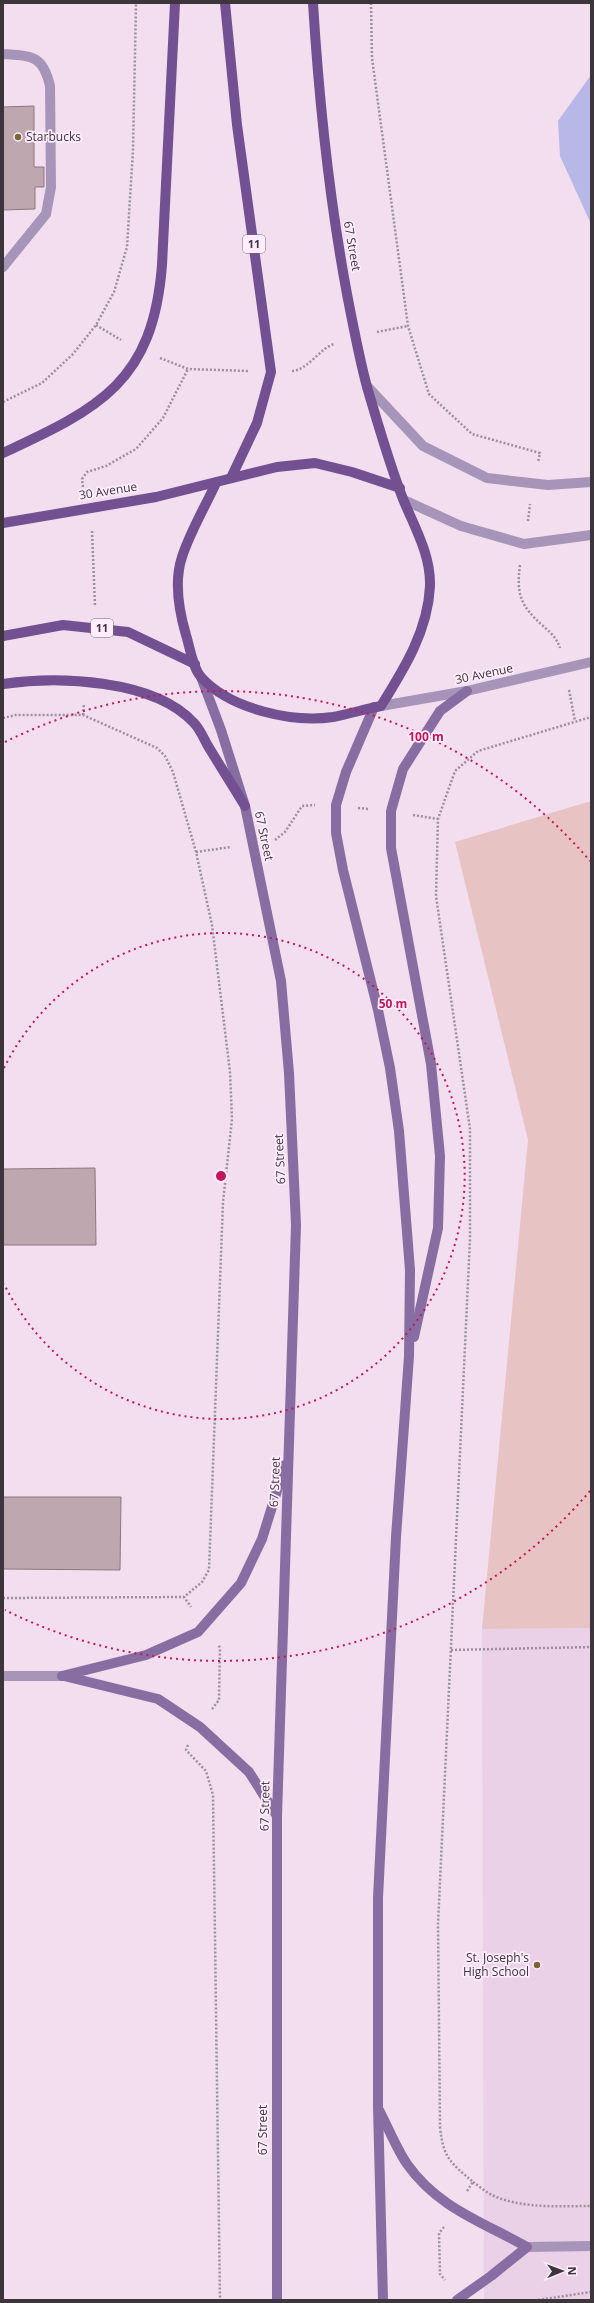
<svg xmlns="http://www.w3.org/2000/svg" width="594" height="2303" font-family="'Open Sans',sans-serif">
<rect width="100%" height="100%" fill="#f2deee"/>
<path fill="#ead1e7" d="M591 1628V2300H484L482 1629Z"/>
<path fill="#e8c3c3" d="M591 801V1628L482 1629 528 1140 455 842Z"/>
<path fill="#b7b8e8" d="M591 75V224L560 156 558 121Z"/>
<g fill="#bfa7b0" stroke="#8d777e">
<path d="M34 106V167H44V187H35V209L3 210V107Z"/>
<path d="M95 1168 96 1245H3V1169Z"/>
<path d="M3 1497H121L120 1570 3 1569Z"/>
</g>
<g fill="none" stroke-linecap="round" stroke-linejoin="round">
<g stroke="#9d8f9a" stroke-width="2.5" stroke-dasharray="2 2" stroke-linecap="butt">
<path d="M371 3 372 58 408 326 429 394 472 434 540 453 538 462"/>
<path d="M96 325 121 340"/>
<path d="M377 332 408 326"/>
<path d="M160 358 188 369 249 371"/>
<path d="M292 371C308 370 319 349 334 344"/>
<path d="M3 402 42 383 73 354 96 325 114 292 127 247 133 150 136 3"/>
<path d="M83 487 82 479 87 472 106 466 136 449 163 418 188 369"/>
<path d="M528 521 530 504"/>
<path d="M92 531 95 606"/>
<path d="M520 565C516 595 521 606 543 626 550 632 557 638 560 648"/>
<path d="M569 690 575 721"/>
<path d="M83 715 84 704"/>
<path d="M3 718 16 715H83L157 748 165 756 173 772 196 852 212 925 230 1072 232 1119 223 1202 209 1570 202 1582 184 1597 191 1607"/>
<path d="M358 808 369 809"/>
<path d="M413 815 438 819"/>
<path d="M275 840 285 832 302 806 315 805"/>
<path d="M196 852 231 847"/>
<path d="M3 1598 184 1597"/>
<path d="M451 1650 591 1647"/>
<path d="M212 1709 219 1700 220 1648 218 1644"/>
<path d="M188 1745 186 1750 206 1771 213 1795 220 2300"/>
<path d="M473 2182C480 2187 487 2193 494 2196 524 2209 560 2206 591 2206"/>
<path d="M467 2191 473 2182C451 2163 443 2158 440 2127L438 1924 470 1239V1129L436 896 438 819 455 771 478 751 591 717"/>
<path d="M444 2227 439 2233 440 2274 445 2280"/>
<path d="M538 2300 591 2292"/>
</g>
<g stroke="#a794b9" stroke-width="10">
<path d="M3 54C32 56 43 55 50 86L51 187 46 214 3 267"/>
<path d="M527 2247 591 2246"/>
</g>
<path stroke="#a794b9" stroke-width="10" d="M3 1676H62"/>
<g stroke="#a794b9" stroke-width="10">
<path d="M367 386 423 446 487 478 548 485 591 482"/>
<path d="M404 500 461 526 524 544 591 535"/>
<path d="M381 706 467 691 591 662"/>
</g>
<g stroke="#886da3" stroke-width="10">
<path d="M201 677 221 730 245 806 281 981 289 1073 296 1225 277 1816V2300"/>
<path d="M374 707 346 772 336 805V833L343 870 378 1010 390 1068 399 1131 410 1270 409 1356 396 1537 378 1898V2107L383 2300"/>
<path d="M414 1337 438 1228 440 1156 431 1064 391 848V811L403 769 440 711 467 691"/>
<path d="M62 1676 146 1655 198 1632 241 1583 262 1539 285 1465"/>
<path d="M64 1676 158 1699 200 1727 249 1772 277 1816"/>
<path d="M379 2110C388 2127 396 2148 407 2164 438 2208 483 2222 527 2247L491 2276 457 2300"/>
</g>
<g stroke="#735091" stroke-width="10">
<path d="M225 3 237 125 271 372 257 423 231 478"/>
<path d="M3 453C100 408 153 382 162 265L175 3"/>
<path d="M216 483C205 507 190 532 182 557 174 581 179 611 186 635 190 647 192 667 201 677 230 709 292 723 333 717 349 714 365 709 381 706 404 669 428 631 430 586 431 555 414 526 403 499 389 463 378 424 367 387 359 357 353 325 347 294 329 198 319 101 313 3"/>
<path d="M3 523 156 497 277 467 315 463 352 472 400 488"/>
<path d="M3 636 63 625 128 632 195 664"/>
<path d="M3 684C58 676 154 679 194 723 200 729 204 739 208 746 220 766 233 786 245 806"/>
</g>
</g>
<g fill="none" stroke="#c2185b" stroke-width="2" stroke-dasharray="2 4">
<path d="M4 1068A243 243 0 1 1 4 1284"/>
<path d="M590 1491A485 485 0 0 1 5 1610M5 742A485 485 0 0 1 590 861"/>
</g>
<g fill="#786634" stroke="#ffecfc" stroke-width="1.5">
<circle cx="18" cy="137" r="4"/>
<circle cx="537" cy="1965" r="4"/>
</g>
<g text-anchor="middle" stroke-width="3.5" stroke-linejoin="round" paint-order="stroke">
<g fill="#ffecfc" stroke="#776c76" stroke-width="1">
<rect x="243" y="235" width="22" height="18" rx="3"/>
<rect x="91" y="619" width="22" height="18" rx="3"/>
</g>
<g font-size="11" font-weight="bold" fill="#3d353c">
<text x="254" y="248">11</text>
<text x="102" y="632">11</text>
</g>
<g font-size="12" fill="#3d353c" stroke="#ffecfc" text-anchor="start">
<text x="26" y="141">Starbucks</text>
<text x="529" y="1962" text-anchor="end">St. Joseph's<tspan x="529" dy="14">High School</tspan></text>
</g>
<g font-size="12" fill="#3d353c" stroke="#ffecfc">
<text transform="translate(352 246) rotate(80)" y="4">67 Street</text>
<text transform="translate(108 491) rotate(-9)" y="4">30 Avenue</text>
<text transform="translate(484 674) rotate(-12)" y="4">30 Avenue</text>
<text transform="translate(264 836) rotate(78)" y="4">67 Street</text>
<text transform="translate(280 1159) rotate(-93)" y="4">67 Street</text>
<text transform="translate(275 1482) rotate(-88)" y="4">67 Street</text>
<text transform="translate(265 1806) rotate(-89)" y="4">67 Street</text>
<text transform="translate(263 2130) rotate(-90)" y="4">67 Street</text>
</g>
</g>
<circle cx="221" cy="1176" r="6" fill="#c2185b" stroke="#ffecfc" stroke-width="2"/>
<g font-size="12" text-anchor="middle" font-weight="bold" fill="#c2185b" stroke="#ffecfc" stroke-width="3.5" stroke-linejoin="round" paint-order="stroke">
<text x="426" y="741">100 m</text>
<text x="393" y="1008">50 m</text>
</g>
<rect width="594" height="2303" fill="none" stroke="#3d353c" stroke-width="8"/>
<g transform="translate(562 2271) rotate(89)" stroke="#ffecfc" stroke-width="3" paint-order="stroke">
<path d="M0-3L7 15L0 10L-7 15Z" fill="#3d353c"/>
<text y="-6" font-size="11" font-weight="bold" text-anchor="middle" fill="#3d353c">N</text>
</g>
</svg>
